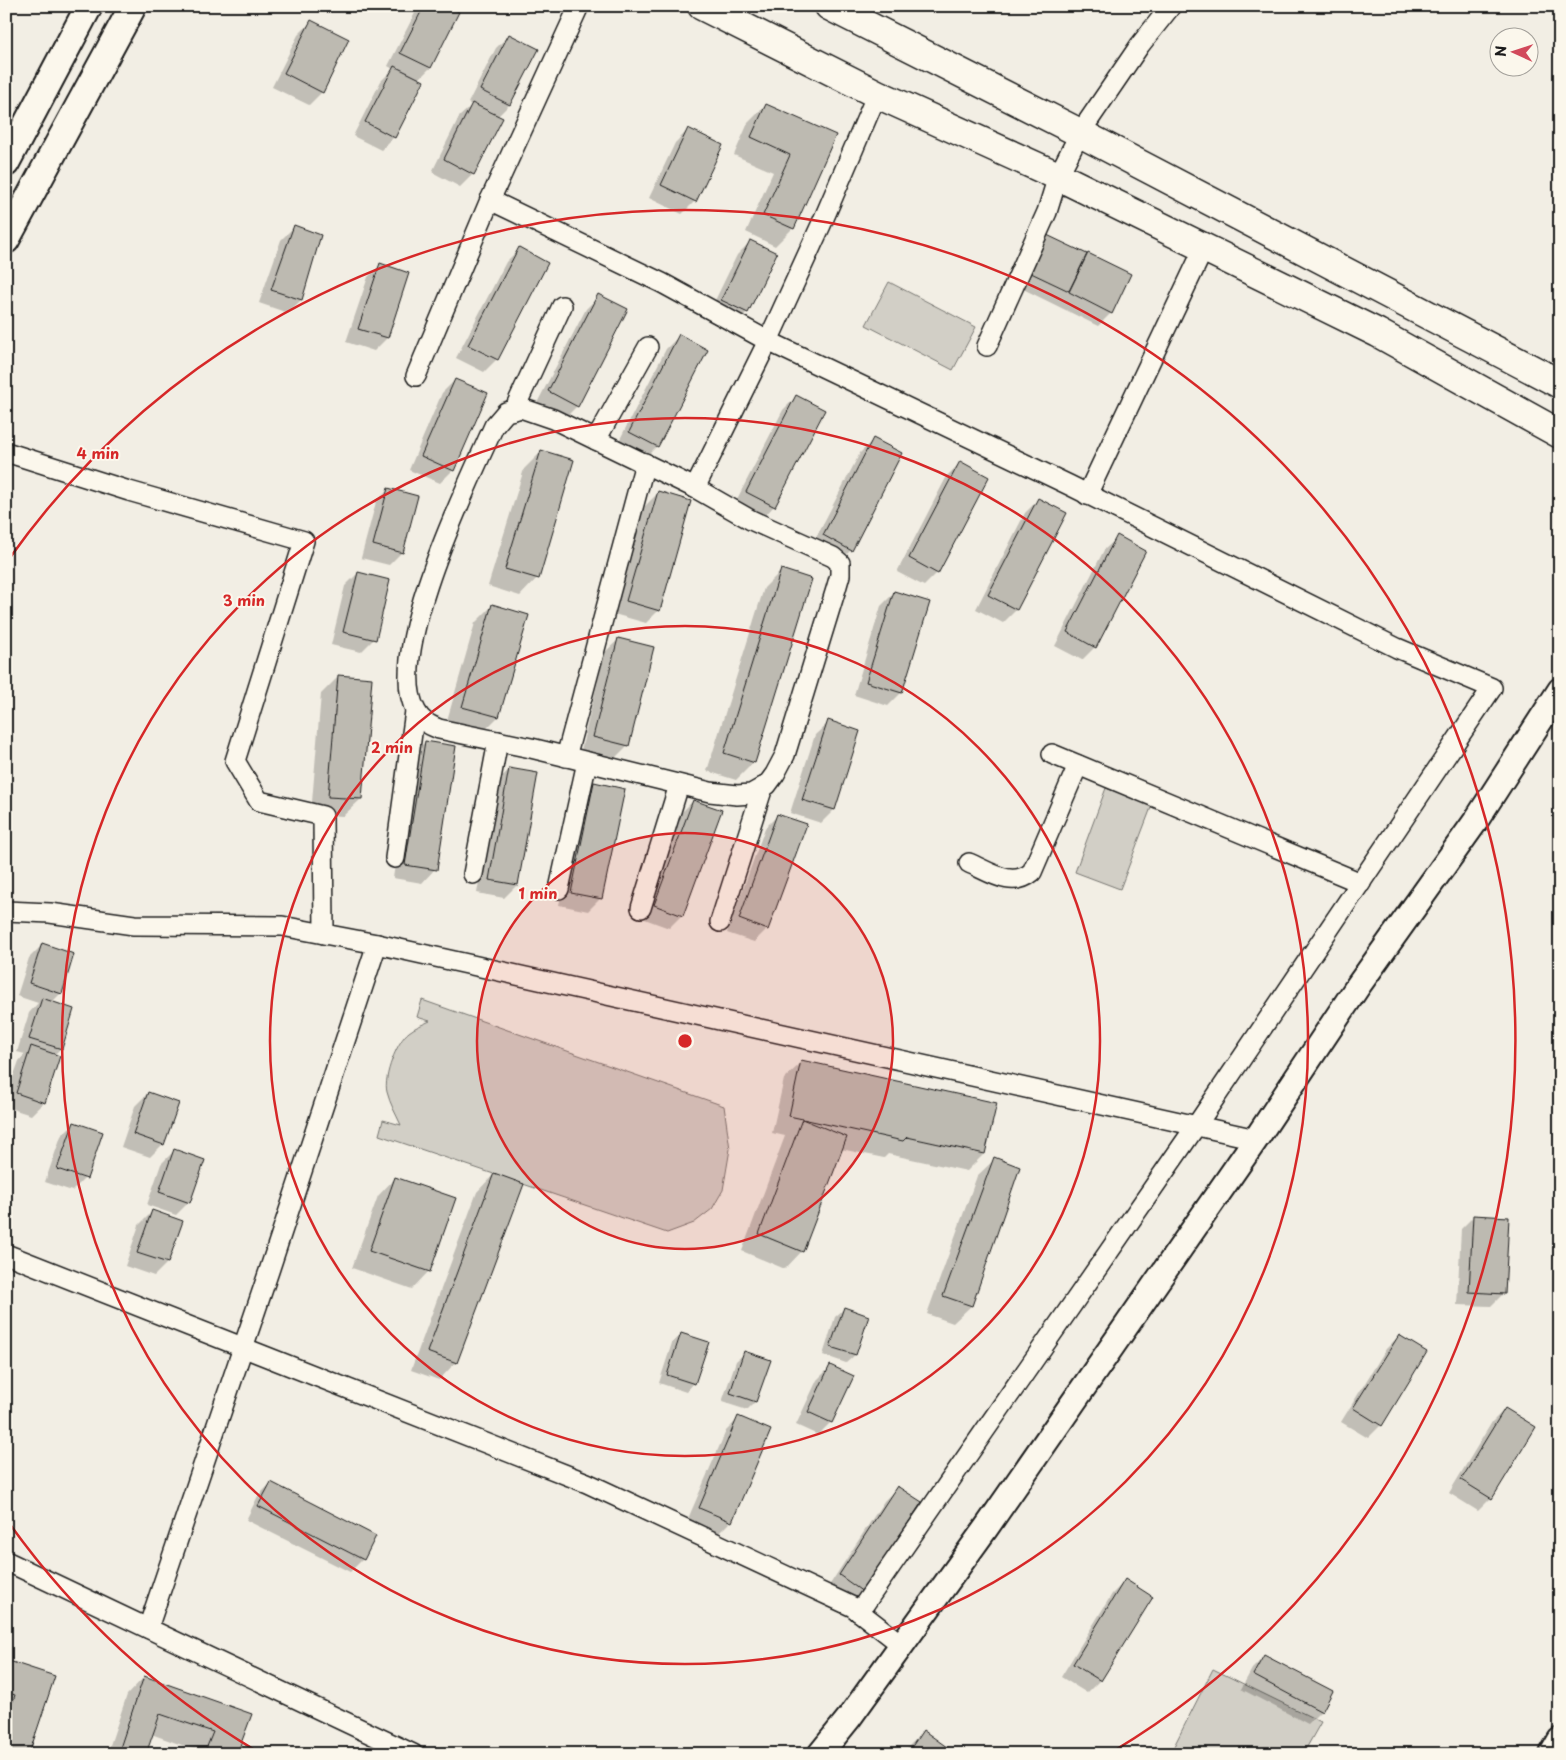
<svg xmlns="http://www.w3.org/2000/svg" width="1566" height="1760" font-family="'Playpen Sans',sans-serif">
<rect width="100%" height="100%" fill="#f2eee4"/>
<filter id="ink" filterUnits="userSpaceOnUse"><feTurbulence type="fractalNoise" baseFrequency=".02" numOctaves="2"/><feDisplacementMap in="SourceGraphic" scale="10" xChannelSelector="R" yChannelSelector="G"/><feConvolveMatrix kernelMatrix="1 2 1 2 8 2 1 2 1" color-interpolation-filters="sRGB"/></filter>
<g filter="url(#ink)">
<g fill="#d2cfc6" stroke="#777671">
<path d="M889 282 976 327 953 370 866 325Z"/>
<path d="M1106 788 1152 805 1120 889 1075 872Z"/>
<path d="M422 1000 724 1106 730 1149 723 1190 712 1209 694 1223 667 1233 379 1135 383 1120 401 1125C396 1114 390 1104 387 1092 383 1077 397 1041 409 1032 415 1027 424 1024 430 1021L417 1017Z"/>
<path d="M1213 1669 1321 1722 1303 1754H1170Z"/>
</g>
<g fill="#0003">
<path d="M421 6H445L458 13 430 68 418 80 394 137 381 150 353 136 381 81 393 69 388 66 416 11Z"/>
<path d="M311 22 322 92 309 105 272 87 298 35Z"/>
<path d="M509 35 537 50 509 105 497 117 473 174 460 187 432 172 459 117 472 105 468 103 496 48Z"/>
<path d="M1560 101V113L1554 109Z"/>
<path d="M766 105 834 136 793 228 775 246 746 232 773 172 734 155 748 123Z"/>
<path d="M688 130 695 201 682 214 649 198 675 143Z"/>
<path d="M294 227 319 236 301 300 288 313 259 303 281 240Z"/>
<path d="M1047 236 1130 275 1111 313 1098 326 1017 286Z"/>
<path d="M750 242 747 312 734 325 709 313 737 255Z"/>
<path d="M519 249 497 359 484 372 456 358 506 262Z"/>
<path d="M381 264 387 338 374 351 346 342 368 277Z"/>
<path d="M599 296 577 406 564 419 536 405 586 309Z"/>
<path d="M679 336 657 446 644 459 617 445 666 349Z"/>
<path d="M455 380 453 470 440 483 409 470 442 393Z"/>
<path d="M796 397 774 506 761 520 734 505 783 410Z"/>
<path d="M873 440 851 550 838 563 810 549 860 453Z"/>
<path d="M542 451 537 578 520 596 488 586 524 469Z"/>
<path d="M960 463 937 573 924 586 897 572 947 476Z"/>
<path d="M389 489 402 552 389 565 361 558 376 502Z"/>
<path d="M658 493 659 610 646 623 614 614 645 506Z"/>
<path d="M1038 500 1066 514 1016 610 1003 623 976 609 1025 513Z"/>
<path d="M1118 537 1095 647 1082 660 1055 646 1104 550Z"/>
<path d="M781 571 754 762 736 780 707 771 764 588Z"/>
<path d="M358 573 374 639 361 652 331 645 345 586Z"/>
<path d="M894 593 901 693 888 706 854 695 881 606Z"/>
<path d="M492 606 498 717 481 734 446 724 475 623Z"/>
<path d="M619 639 628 745 615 758 581 750 605 652Z"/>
<path d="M338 677 361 799 343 816 311 814 321 694Z"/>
<path d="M829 722 859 732 834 810 821 823 790 813 815 735Z"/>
<path d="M425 742 435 869 422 883 393 878 412 755Z"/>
<path d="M510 769 517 885 504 898 477 893 496 782Z"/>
<path d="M594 784 601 898 588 911 559 905 581 797Z"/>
<path d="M693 801 682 915 669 928 642 918 680 814Z"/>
<path d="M778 815 767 929 754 942 727 933 765 828Z"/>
<path d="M42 945 61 993 51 1003 61 1048 54 1055 44 1102 31 1115 6 1107V1097L19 1061 25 1054 17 1052 29 1013 38 1003 17 996 29 958Z"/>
<path d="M802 1062 984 1154 967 1171 888 1154 884 1158 841 1149 802 1251 785 1269 742 1251 785 1136 772 1133 784 1079Z"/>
<path d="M148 1093 163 1144 150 1157 121 1147 135 1106Z"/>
<path d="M74 1123 85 1178 72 1191 45 1182 61 1136Z"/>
<path d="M174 1151 189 1202 176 1215 147 1205 161 1164Z"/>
<path d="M995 1159 971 1306 953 1323 927 1314 977 1176Z"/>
<path d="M494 1174 456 1362 439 1380 411 1370 477 1192Z"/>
<path d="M395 1178 429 1271 412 1289 352 1268 378 1196Z"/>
<path d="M152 1212 167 1263 154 1276 125 1266 139 1225Z"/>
<path d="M1474 1216 1504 1293 1491 1306 1457 1305 1461 1229Z"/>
<path d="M844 1309 855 1355 846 1363 823 1355 835 1317Z"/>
<path d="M681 1335 694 1383 686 1392 659 1383 672 1343Z"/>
<path d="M1399 1336 1381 1425 1368 1438 1341 1422 1386 1349Z"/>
<path d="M745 1353 755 1402 747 1410 722 1402 736 1361Z"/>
<path d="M830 1367 831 1422 818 1435 796 1425 817 1380Z"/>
<path d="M1505 1409 1491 1498 1478 1511 1449 1493 1492 1422Z"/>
<path d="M739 1418 731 1521 718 1534 687 1521 726 1431Z"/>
<path d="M271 1483 374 1536 363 1559 350 1572 246 1520 258 1496Z"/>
<path d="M897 1488 863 1591 849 1604 827 1589 884 1501Z"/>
<path d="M1125 1581 1100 1680 1087 1693 1061 1677 1112 1594Z"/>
<path d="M1265 1656 1321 1711 1308 1724 1241 1689 1252 1669Z"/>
<path d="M6 1661 54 1677 6 1754Z"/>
<path d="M144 1677 222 1704 235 1754H194L196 1750 151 1734 145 1754H107L127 1695Z"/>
<path d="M923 1732 947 1754H904L910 1745Z"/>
</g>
<g fill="#bdbab1" stroke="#1c1c1c">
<path d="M424 6H447L459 12 431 68 400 53Z"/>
<path d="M311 20 349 39 323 93 284 73Z"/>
<path d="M509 34 539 49 510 105 480 90Z"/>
<path d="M394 66 424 81 395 138 365 122Z"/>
<path d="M472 103 503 118 474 175 444 159Z"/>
<path d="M766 104 836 135 794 229 763 215 790 155 751 137Z"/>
<path d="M688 128 723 145 696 202 661 185Z"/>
<path d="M294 225 321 235 302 300 271 290Z"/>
<path d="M1047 235 1087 254 1069 291 1029 272Z"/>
<path d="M750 240 777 253 748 313 721 300Z"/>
<path d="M519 247 548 263 498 360 468 345Z"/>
<path d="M1088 253 1131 274 1112 314 1069 292Z"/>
<path d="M380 263 409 273 388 338 358 329Z"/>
<path d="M598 294 628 309 578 407 548 391Z"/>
<path d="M679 334 708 350 658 447 629 432Z"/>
<path d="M455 379 488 393 454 471 421 456Z"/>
<path d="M796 395 825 410 775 507 746 492Z"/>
<path d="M873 438 902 453 852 551 823 535Z"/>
<path d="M541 450 574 460 539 579 505 569Z"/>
<path d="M960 461 989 477 938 574 909 558Z"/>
<path d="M388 488 418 496 403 553 373 545Z"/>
<path d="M658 491 691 501 660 611 626 601Z"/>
<path d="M1038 498 1067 513 1017 610 988 595Z"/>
<path d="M1117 535 1146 551 1096 648 1067 632Z"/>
<path d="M781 569 812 579 755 763 724 753Z"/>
<path d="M358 572 390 580 376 640 343 632Z"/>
<path d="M894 591 930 602 902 693 866 682Z"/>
<path d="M492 604 529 615 499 717 462 707Z"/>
<path d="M618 638 654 647 629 746 593 737Z"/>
<path d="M338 675 372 678 362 799 328 797Z"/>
<path d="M828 720 860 731 835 810 802 800Z"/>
<path d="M425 741 456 746 437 870 405 865Z"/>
<path d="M509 768 538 773 518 885 489 880Z"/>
<path d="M594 782 625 789 602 899 571 893Z"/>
<path d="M693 800 722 810 683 916 654 905Z"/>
<path d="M777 814 807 824 768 930 739 919Z"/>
<path d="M42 943 74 954 62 994 29 983Z"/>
<path d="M42 998 74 1009 62 1049 29 1039Z"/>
<path d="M31 1046 60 1056 45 1103 16 1093Z"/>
<path d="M801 1060 997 1103 985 1154 907 1137 903 1141 789 1116Z"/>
<path d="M148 1092 179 1103 164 1145 133 1134Z"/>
<path d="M802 1119 847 1137 803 1252 759 1234Z"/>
<path d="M74 1122 103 1132 87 1179 57 1169Z"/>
<path d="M174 1149 205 1160 190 1203 159 1192Z"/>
<path d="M994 1157 1020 1167 972 1306 943 1296Z"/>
<path d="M494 1173 524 1184 457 1363 427 1352Z"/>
<path d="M395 1177 456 1198 430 1272 369 1251Z"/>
<path d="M152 1210 183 1221 168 1263 137 1253Z"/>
<path d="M1473 1215 1509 1217 1505 1294 1469 1292Z"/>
<path d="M844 1307 869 1316 856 1355 830 1347Z"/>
<path d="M681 1333 709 1342 695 1384 667 1375Z"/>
<path d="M1399 1335 1427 1352 1382 1426 1353 1408Z"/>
<path d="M744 1351 771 1360 756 1402 730 1393Z"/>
<path d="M830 1365 854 1376 832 1423 808 1412Z"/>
<path d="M1505 1408 1536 1427 1492 1499 1461 1480Z"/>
<path d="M738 1416 771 1430 732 1522 699 1508Z"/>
<path d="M271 1482 376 1536 364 1560 258 1506Z"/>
<path d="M897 1486 922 1502 863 1592 839 1575Z"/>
<path d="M1125 1579 1153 1597 1101 1681 1073 1664Z"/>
<path d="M1264 1655 1333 1691 1322 1712 1253 1675Z"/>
<path d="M6 1660 55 1676 29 1754H6V1721L15 1695 6 1692Z"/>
<path d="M144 1676 252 1714 237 1754H204L213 1732 160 1714 146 1754H118Z"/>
<path d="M923 1730 951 1750 949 1754H907Z"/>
</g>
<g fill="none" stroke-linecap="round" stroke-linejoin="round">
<g stroke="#1c1c1c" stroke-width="22">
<g id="minor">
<path d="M490 200 662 283 768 341 1069 485 1397 648 1492 688 1196 1126 859 1612"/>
<path d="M987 346 1047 212 1058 176 1080 133 1140 45 1171 6"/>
<path d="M416 376 490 200 579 6"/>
<path d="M521 408 553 419 627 455 695 488 751 520 833 557 840 563V575L836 589 785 755 775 774 767 785 751 794 737 795 710 792 531 748 439 729C429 725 421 721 416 711 384 654 468 484 494 426L506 412Z"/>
<path d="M514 410 562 306"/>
<path d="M596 440 648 347"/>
<path d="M6 452 129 491 304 541 235 761 259 801 323 816 324 934"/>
<path d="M695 488 768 341 821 225 877 94"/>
<path d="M1087 495 1204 248"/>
<path d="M1052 754 1361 883"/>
<path d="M566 757 645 463"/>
<path d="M395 858 415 711"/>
<path d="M969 863C990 872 1012 889 1032 872L1078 765"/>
<path d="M473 874 498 741"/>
<path d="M559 889 587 762"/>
<path d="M641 908 679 785"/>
<path d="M6 911 50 913 134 925 282 926 377 944 1256 1139"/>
<path d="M720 922 763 787"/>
<path d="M6 1254 587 1483 853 1607 902 1645"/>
<path d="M6 1561 413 1754"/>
<path d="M148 1628 269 1271 377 944"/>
</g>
</g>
<g stroke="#1c1c1c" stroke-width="28">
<g id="tertiary">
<path d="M820 1754 849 1718 986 1528 1256 1139 1358 986 1475 822 1560 690"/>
<path d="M1552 1754 1560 1740"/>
</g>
</g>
<g stroke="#1c1c1c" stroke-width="30">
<g id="secondary">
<path d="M6 163 89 6"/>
<path d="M6 240 133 6"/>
</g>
</g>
<g stroke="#1c1c1c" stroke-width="31">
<g id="primary">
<path d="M702 6 877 94 1058 176 1378 333 1560 434"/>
<path d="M829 6 1080 133 1560 384"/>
</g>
</g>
<use href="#minor" stroke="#fbf7ec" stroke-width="19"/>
<use href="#tertiary" stroke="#fbf7ec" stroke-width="24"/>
<use href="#secondary" stroke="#fbf7ec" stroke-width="26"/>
<use href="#primary" stroke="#fbf7ec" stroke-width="28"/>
</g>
</g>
<circle cx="685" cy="1041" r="208" fill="#d62828" fill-opacity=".12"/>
<g fill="none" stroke="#d62828" stroke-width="2.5">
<circle cx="685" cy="1041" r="208"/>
<circle cx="685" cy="1041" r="415"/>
<circle cx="685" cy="1041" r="623"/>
<path d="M258 1752A830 830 0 0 1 9 1523M9 559A830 830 0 1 1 1112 1752"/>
</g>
<circle cx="685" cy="1041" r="8" fill="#d62828" stroke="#fbf7ec" stroke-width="2.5"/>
<g font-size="15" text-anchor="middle" font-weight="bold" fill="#d62828" stroke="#fbf7ec" stroke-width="4" stroke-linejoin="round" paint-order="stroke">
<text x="98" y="459">4 min</text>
<text x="244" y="606">3 min</text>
<text x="392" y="753">2 min</text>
<text x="538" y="899">1 min</text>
</g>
<rect width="1566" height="1760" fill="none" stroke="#fbf7ec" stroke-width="25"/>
<rect x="12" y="12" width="1541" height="1735" fill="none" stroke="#1c1c1c" stroke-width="2" filter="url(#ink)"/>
<g transform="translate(1514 52) rotate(273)"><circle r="24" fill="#fbf7ec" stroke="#a29f99"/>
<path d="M0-4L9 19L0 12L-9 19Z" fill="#d1495b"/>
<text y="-8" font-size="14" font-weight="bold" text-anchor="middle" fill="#1c1c1c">N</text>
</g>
</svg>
